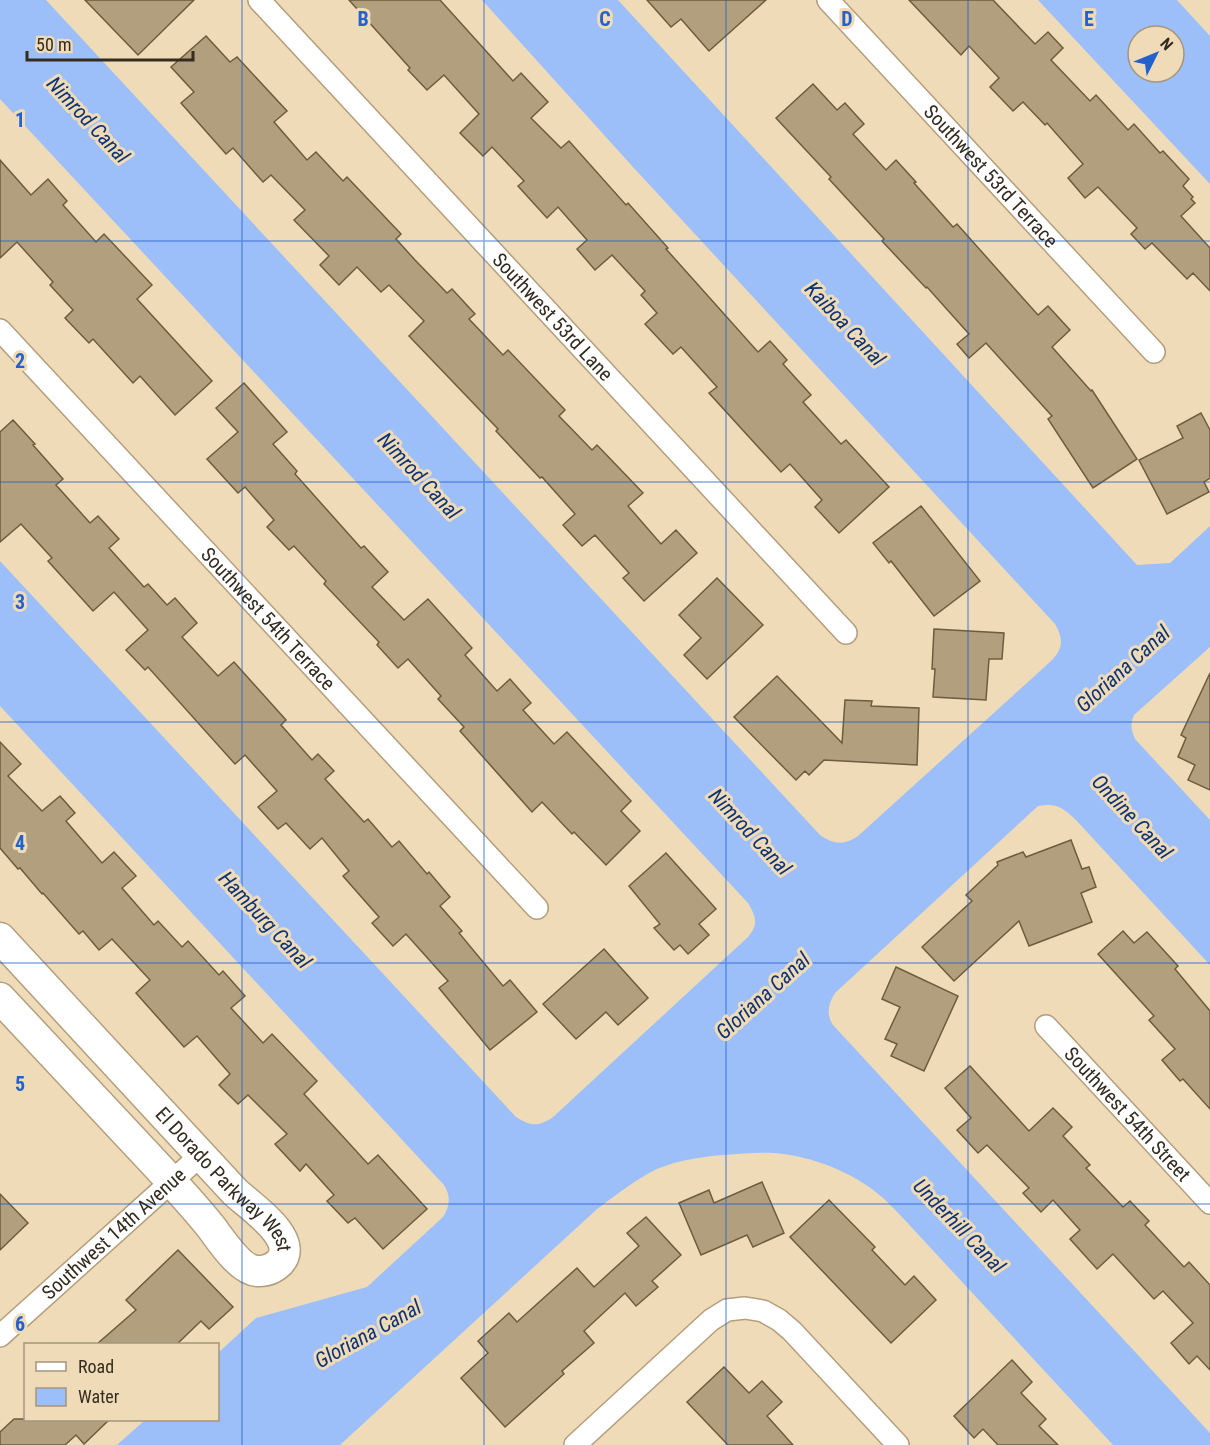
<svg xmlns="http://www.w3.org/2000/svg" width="1210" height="1445" font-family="'Roboto Condensed',sans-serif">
<rect width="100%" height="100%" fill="#f0dbb8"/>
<g fill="#9cbffa" fill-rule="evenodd">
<path d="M0 0H46L820 835C833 844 844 846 858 836L1050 662C1063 650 1064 639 1055 624L633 167 482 0H618L1137 565 1170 563 1210 526V647L1134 715C1130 725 1131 729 1135 739L1210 820V965L1075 819C1062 807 1056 803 1038 806L835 993C828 1004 826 1014 833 1025L1210 1433V1445H1113L902 1217C895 1210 889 1203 882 1197 853 1172 812 1156 774 1153 757 1152 740 1154 724 1155 699 1157 671 1161 649 1173 630 1184 613 1197 596 1210L340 1445H117L145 1420H218V1353L256 1318 367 1287 443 1217C450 1206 451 1196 444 1185L0 706V561L516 1117C531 1126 537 1127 552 1118L748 937C759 924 756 917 748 903L0 99Z"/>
<path d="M1038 0H1177L1210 36V184ZM1138 36H1174V72H1138Z"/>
</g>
<g fill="#b29f7e" stroke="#6e5c3d" stroke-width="1.5">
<path d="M85 0H194L138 55Z"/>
<path d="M349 0H440L513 81 521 73 548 102 531 118 561 148 569 141 626 205 628 203 668 248 666 249 758 352 770 341 787 360 783 364 811 395 803 402 841 444 846 440 889 487 839 533 815 507 822 500 790 464 781 472 709 393 717 387 681 347 673 354 645 324 657 313 641 295 645 291 612 255 595 270 577 249 587 240 558 207 547 218 518 186 524 181 492 147 483 156 460 133 479 114 444 75 427 90 408 70 410 68Z"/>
<path d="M647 0H766L709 51 681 19 671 27Z"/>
<path d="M909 0H993L1035 44 1048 32 1063 48 1051 60 1090 101 1096 95 1128 130 1134 124 1160 153 1163 151 1189 179 1183 186 1193 197 1191 199 1195 203 1181 216 1210 248V291L1193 273 1187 279 1152 243 1145 249 1131 234 1137 228 1098 187 1085 198 1068 178 1083 164 1047 123 1045 125 1023 102 1013 111 990 87 999 78 969 46 961 55Z"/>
<path d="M206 36 230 62 237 57 287 111 274 122 307 160 316 152 343 181 347 177 401 234 396 239 415 260 447 293 452 289 475 314 469 319 503 355 508 350 565 410 559 416 592 450 597 445 643 493 628 506 661 544 676 530 697 553 644 601 623 578 629 573 595 535 582 546 563 525 575 514 542 477 540 478 496 431 498 429 409 336 424 321 389 285 381 292 357 267 339 285 320 265 329 256 294 220 305 210 271 175 263 182 233 148 226 154 181 103 194 92 171 67Z"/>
<path d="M813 84 837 110 845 103 864 124 853 134 886 170 896 160 916 182 914 183 953 227 957 224 1038 315 1048 306 1070 330 1052 347 1091 391 1092 390 1137 459 1093 488 1048 419 1052 416 986 343 969 358 957 344 969 334 927 287 926 288 882 241 884 239 829 179 831 177 776 118Z"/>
<path d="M0 160 31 195 48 179 67 201 63 205 96 242 104 234 152 285 137 299 212 381 175 415 140 376 133 383 93 339 89 343 65 318 73 310 50 285 53 282 17 242 0 258Z"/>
<path d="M244 383 287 432 273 444 297 471 295 474 361 548 364 546 388 572 372 587 404 620 428 599 472 648 465 655 497 691 510 679 531 703 523 710 554 744 567 732 631 801 621 811 640 831 606 865 574 832 572 834 542 802 532 812 460 731 464 727 438 699 441 696 408 659 398 668 377 645 379 642 324 584 326 581 294 546 289 550 267 527 274 520 245 487 238 493 207 459 238 432 216 408Z"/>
<path d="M1201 413 1210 430V478L1204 482 1209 492 1167 514 1139 460 1183 438 1177 426Z"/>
<path d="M13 420 35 444 33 445 63 479 56 485 90 523 98 516 119 539 109 548 144 587 148 584 167 605 175 598 197 623 182 637 218 676 234 662 286 720 281 725 312 760 318 754 334 771 325 779 364 822 368 819 392 847 399 841 427 874 429 872 450 897 440 906 462 931 459 933 503 986 510 980 537 1012 490 1050 439 988 448 981 406 934 393 946 372 923 379 917 343 876 349 871 322 838 310 849 286 823 278 829 258 807 277 791 245 755 235 764 148 667 145 670 126 650 148 630 114 592 93 611 48 561 52 558 21 524 0 542V432Z"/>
<path d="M921 506 980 581 934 616 891 561 889 563 873 543Z"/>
<path d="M717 578 763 625 707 679 684 655 701 638 679 615Z"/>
<path d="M934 629 1004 633 1002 659H989L986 700 933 697 935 669H932Z"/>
<path d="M1210 673V790L1188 780 1195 765 1178 757 1186 738 1181 735Z"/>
<path d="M777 676 842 743 845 700 872 701 871 706 919 708 917 765 824 760 809 775 805 771 796 780 734 717Z"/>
<path d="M0 742 21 764 8 776 42 811 60 796 75 813 66 821 102 863 114 852 136 876 122 888 154 925 158 921 182 947 188 941 219 975 223 971 245 996 231 1008 263 1043 272 1034 317 1081 304 1094 368 1164 378 1155 427 1209 383 1249 355 1218 348 1223 327 1201 334 1195 306 1164 300 1171 275 1144 287 1134 248 1095 238 1104 219 1085 230 1074 197 1036 184 1047 136 993 150 980 112 939 99 950 83 931 79 934 43 893 42 894 20 868 18 869 0 848Z"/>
<path d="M1071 840 1082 869 1089 867 1096 887 1081 893 1092 922 1029 946 1019 921 954 981 922 947 972 901 966 895 998 865 997 862 1023 852 1026 857Z"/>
<path d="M666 853 716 909 699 924 709 935 688 954 680 945 674 950 654 928 660 924 629 886Z"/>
<path d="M1123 931 1134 943 1147 932 1178 966 1175 969 1210 1011V1109L1183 1079 1180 1081 1162 1060 1175 1049 1149 1020 1154 1016 1098 954Z"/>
<path d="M604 949 648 998 618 1025 606 1012 576 1039 543 1004Z"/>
<path d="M896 967 958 996 924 1071 891 1056 897 1044 885 1039 900 1007 882 999Z"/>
<path d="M970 1066 1029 1131 1053 1108 1072 1127 1063 1136 1090 1165 1086 1168 1123 1207 1130 1201 1149 1221 1145 1225 1184 1267 1189 1262 1210 1285V1370L1197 1356 1189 1364 1171 1343 1193 1323 1163 1291 1154 1299 1113 1254 1097 1269 1070 1239 1080 1230 1053 1200 1041 1212 1023 1193 1029 1188 987 1145 978 1153 957 1130 971 1118 945 1088Z"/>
<path d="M762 1182 784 1233 753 1247 747 1235 701 1255 679 1203 709 1190 714 1203Z"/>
<path d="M0 1194 28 1223 0 1250Z"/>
<path d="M829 1200 875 1247 872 1250 905 1285 914 1276 936 1300 891 1343 790 1237Z"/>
<path d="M646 1217 681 1255 652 1281 658 1287 636 1306 625 1293 584 1331 594 1343 562 1371 564 1374 505 1427 461 1378 488 1353 478 1341 509 1313 517 1322 577 1268 594 1287 639 1246 627 1233Z"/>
<path d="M178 1250 233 1307 209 1329 201 1321 177 1344H97L136 1310 126 1300Z"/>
<path d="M1012 1360 1032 1382 1021 1393 1046 1419 1039 1426 1058 1445H998L983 1429 974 1438 954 1416Z"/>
<path d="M724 1367 749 1393 762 1381 782 1402 767 1416 793 1445H728L687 1402Z"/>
<path d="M14 1419H110L84 1444 76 1435 65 1445H0V1432Z"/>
</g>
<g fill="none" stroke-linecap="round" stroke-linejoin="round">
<g stroke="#b39f7e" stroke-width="24">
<g id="street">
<path id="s1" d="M259 0 846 633"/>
<path id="s2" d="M828 0 1154 352"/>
<path id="s3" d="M0 330 537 908"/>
<path id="s4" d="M1046 1026 1210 1203"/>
<path id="s5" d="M0 1336 201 1155"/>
<path d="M575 1445 711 1320 727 1310 745 1308 763 1311 779 1320 792 1331 898 1445"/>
</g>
</g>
<g stroke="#b39f7e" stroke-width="33">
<g id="secondary">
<path id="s6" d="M0 938 235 1192C250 1206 300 1239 280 1262 274 1268 267 1271 259 1271 241 1272 221 1240 211 1227 186 1196 158 1167 131 1138 87 1091 44 1045 0 998"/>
</g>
</g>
<use href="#street" stroke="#fff" stroke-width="21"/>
<use href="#secondary" stroke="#fff" stroke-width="30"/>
</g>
<path fill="none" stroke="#2361cd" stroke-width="1.5" stroke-opacity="0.55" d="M242 0V1445M484 0V1445M726 0V1445M968 0V1445M0 241H1210M0 482H1210M0 722H1210M0 963H1210M0 1204H1210"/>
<g text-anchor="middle" stroke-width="6" stroke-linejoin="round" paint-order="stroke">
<g font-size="20" fill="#342c1f" stroke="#f0dbb8">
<text dy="7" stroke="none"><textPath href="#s2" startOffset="240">Southwest 53rd Terrace</textPath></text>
<text dy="7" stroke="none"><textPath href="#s1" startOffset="432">Southwest 53rd Lane</textPath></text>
<text dy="7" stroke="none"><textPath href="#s3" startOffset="394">Southwest 54th Terrace</textPath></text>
<text dy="7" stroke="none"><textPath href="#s4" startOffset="120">Southwest 54th Street</textPath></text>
<text dy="7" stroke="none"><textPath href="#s6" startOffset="330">El Dorado Parkway West</textPath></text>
<text dy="7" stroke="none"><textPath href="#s5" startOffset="153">Southwest 14th Avenue</textPath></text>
</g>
<g font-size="21" font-style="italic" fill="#0c3376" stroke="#f0dbb8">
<text transform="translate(88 120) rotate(47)" y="7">Nimrod Canal</text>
<text transform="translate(845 324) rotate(47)" y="7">Kaiboa Canal</text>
<text transform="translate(419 476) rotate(47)" y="7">Nimrod Canal</text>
<text transform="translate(1123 669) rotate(-42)" y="7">Gloriana Canal</text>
<text transform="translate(1132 817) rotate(47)" y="7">Ondine Canal</text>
<text transform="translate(750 832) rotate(47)" y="7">Nimrod Canal</text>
<text transform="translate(265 920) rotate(47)" y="7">Hamburg Canal</text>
<text transform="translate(763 996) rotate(-42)" y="7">Gloriana Canal</text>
<text transform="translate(959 1226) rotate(46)" y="7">Underhill Canal</text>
<text transform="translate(368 1334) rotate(-29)" y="7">Gloriana Canal</text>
</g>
</g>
<g font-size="20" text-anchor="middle" font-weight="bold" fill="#2361cd" stroke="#f0dbb8" stroke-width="6" stroke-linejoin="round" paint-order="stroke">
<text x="363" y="26">B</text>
<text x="605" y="26">C</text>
<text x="847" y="26">D</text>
<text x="1089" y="26">E</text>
<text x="20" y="127">1</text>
<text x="20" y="368">2</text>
<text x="20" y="609">3</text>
<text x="20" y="850">4</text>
<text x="20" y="1091">5</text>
<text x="20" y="1331">6</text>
</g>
<rect x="24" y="1343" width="195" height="78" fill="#f0dbb8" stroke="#a5957b" stroke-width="1.5"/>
<rect x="36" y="1362" width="30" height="9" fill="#ffffff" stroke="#a5957b" stroke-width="1.5"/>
<text x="78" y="1373" font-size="18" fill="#342c1f">Road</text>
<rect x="36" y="1388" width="30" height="18" fill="#9cbffa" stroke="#a5957b" stroke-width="1.5"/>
<text x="78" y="1403" font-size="18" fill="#342c1f">Water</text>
<g transform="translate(1156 54) rotate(47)"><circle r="28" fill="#f0dbb8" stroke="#a5957b" stroke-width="1.5"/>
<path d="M0-4.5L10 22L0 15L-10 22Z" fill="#2361cd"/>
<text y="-9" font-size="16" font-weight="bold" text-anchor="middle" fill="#342c1f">N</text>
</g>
<path d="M27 51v9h166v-9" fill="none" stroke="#342c1f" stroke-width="3"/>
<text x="36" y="51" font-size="18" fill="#342c1f" stroke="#f0dbb8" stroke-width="4.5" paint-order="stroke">50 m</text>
</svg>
